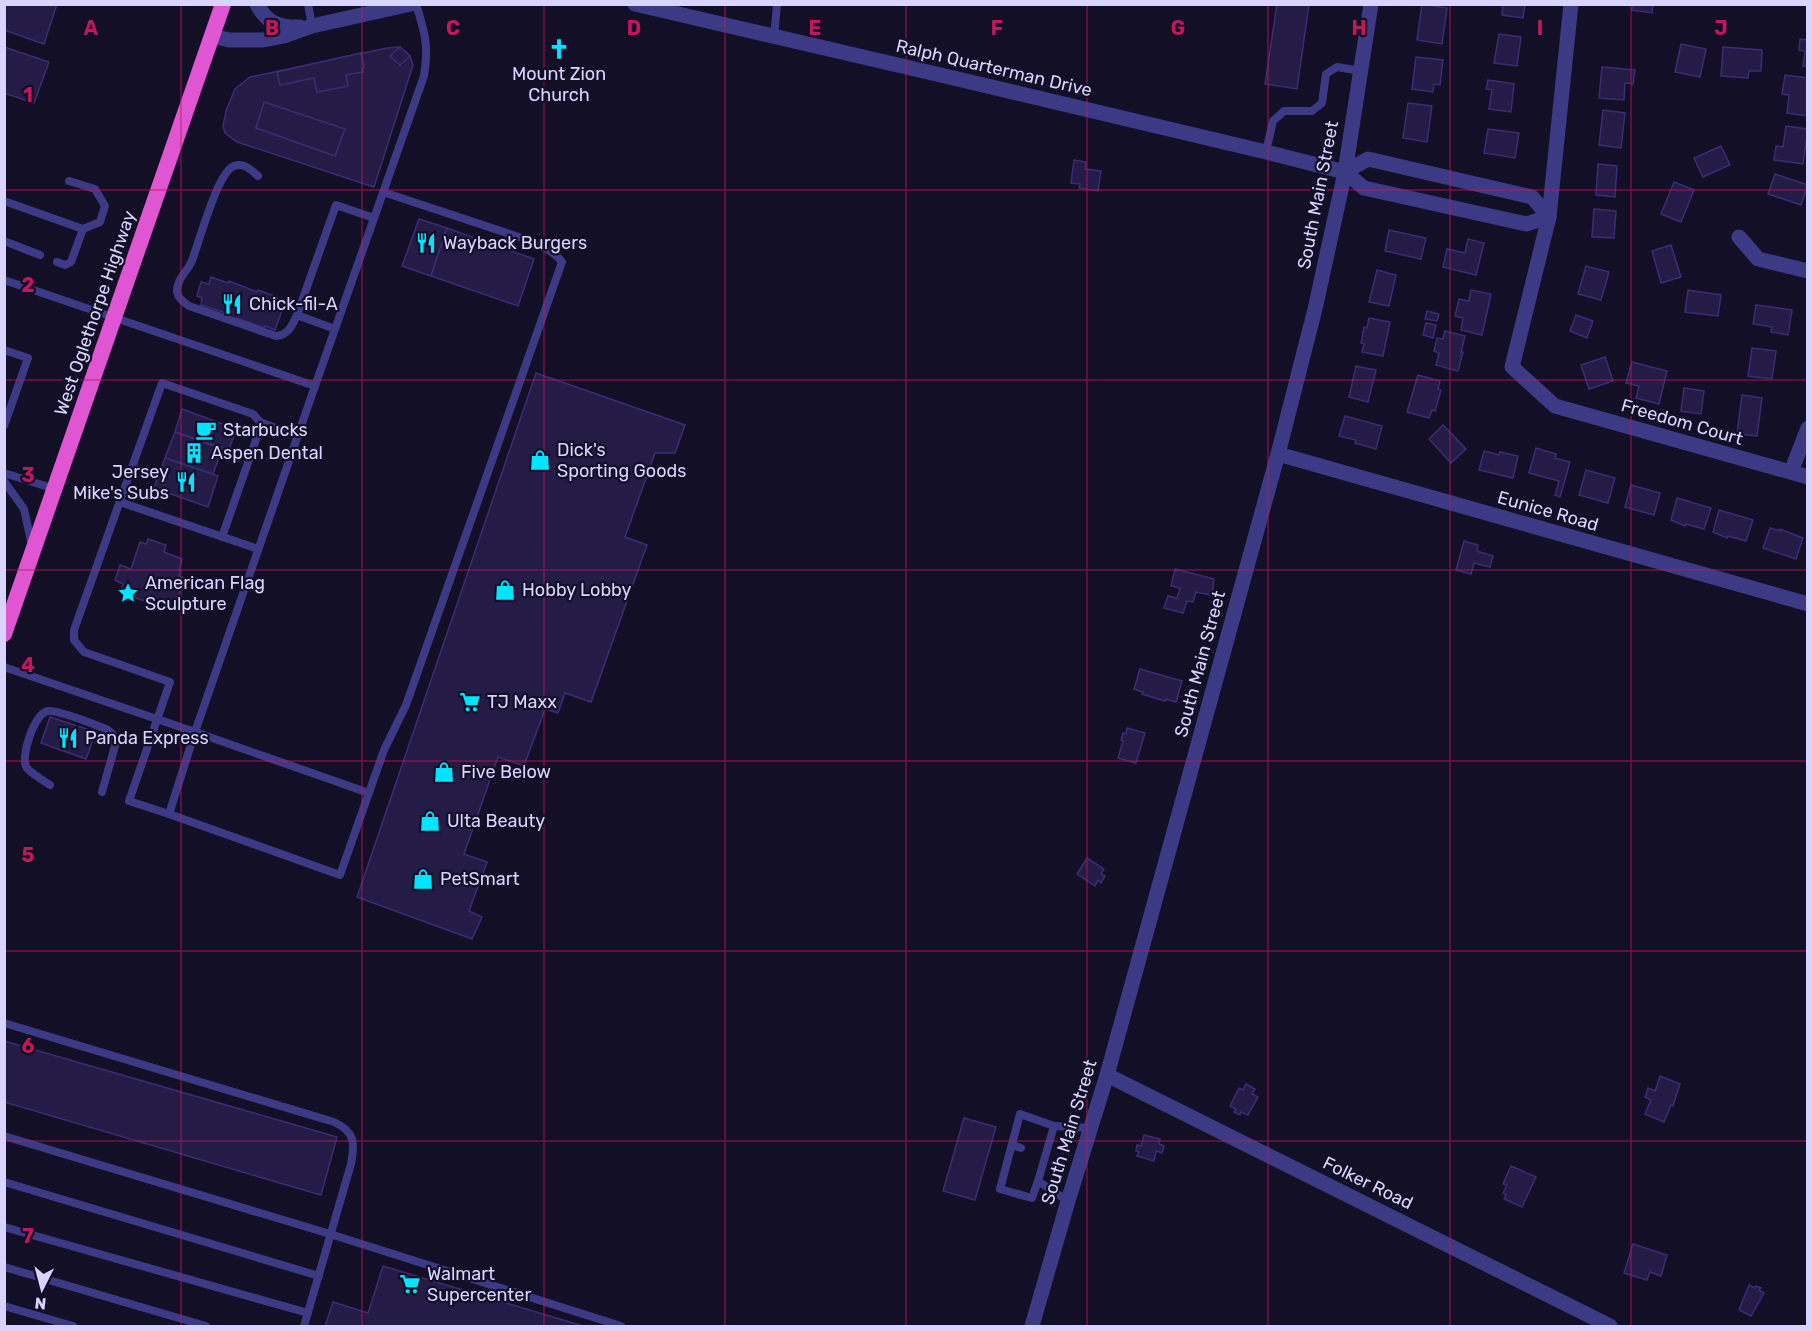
<svg xmlns="http://www.w3.org/2000/svg" width="1812" height="1331" font-family="Rubik,sans-serif">
<rect width="100%" height="100%" fill="#130f26"/>
<g fill="#241b47" stroke="#3b2d73" stroke-width="1.5">
<path d="M4 4H57L44 44 4 30Z"/>
<path d="M1277 4H1309L1297 89 1265 84Z"/>
<path d="M1422 4 1447 8 1442 44 1417 40Z"/>
<path d="M1503 4H1525L1523 18 1502 15Z"/>
<path d="M1633 4H1653L1652 13 1632 10Z"/>
<path d="M1499 34 1521 37 1517 66 1494 63Z"/>
<path d="M1808 34V66H1803L1805 51 1799 50 1800 39 1807 40Z"/>
<path d="M1681 44 1706 49 1700 77 1675 72Z"/>
<path d="M4 47 49 62 34 103 4 93Z"/>
<path d="M400 47 410 56 413 65 374 187 237 142 225 133 223 126 226 111 235 89 250 77 387 48Z"/>
<path d="M400 47 410 56 400 65 390 56Z"/>
<path d="M1723 47 1762 50 1761 71H1749L1748 78 1721 76Z"/>
<path d="M361 53 364 67 362 69 363 72 346 75 348 86 317 92 314 78 280 85 277 72Z"/>
<path d="M1416 57 1443 60 1440 85 1434 84 1433 92 1412 89Z"/>
<path d="M1602 67 1635 70 1633 84 1625 83 1624 100 1599 98Z"/>
<path d="M1785 75 1808 78V116L1787 113 1789 95 1782 94Z"/>
<path d="M1488 80 1514 84 1511 112 1489 109 1492 90 1486 89Z"/>
<path d="M264 102 345 129 335 156 256 128Z"/>
<path d="M1408 103 1432 106 1427 142 1403 138Z"/>
<path d="M1603 110 1625 113 1621 148 1599 145Z"/>
<path d="M1786 126 1808 129 1803 164 1774 160 1776 146 1783 147Z"/>
<path d="M1488 129 1519 133 1515 158 1484 153Z"/>
<path d="M1721 146 1730 165 1703 177 1694 158Z"/>
<path d="M1074 160 1086 162 1085 169 1101 171 1098 191 1079 188 1080 184 1071 183Z"/>
<path d="M1598 164 1617 166 1615 197 1596 195Z"/>
<path d="M1775 174 1808 185 1801 205 1768 194Z"/>
<path d="M1674 182 1694 190 1681 222 1661 214Z"/>
<path d="M1594 209 1616 211 1614 238 1592 237Z"/>
<path d="M419 219 447 228 431 276 402 266Z"/>
<path d="M447 228 534 259 518 306 431 276Z"/>
<path d="M1389 230 1426 238 1421 259 1385 251Z"/>
<path d="M1468 239 1484 243 1476 275 1443 267 1447 249 1465 253Z"/>
<path d="M1671 245 1681 277 1661 283 1652 251Z"/>
<path d="M1586 266 1609 272 1601 300 1578 294Z"/>
<path d="M1377 270 1396 275 1389 306 1369 302Z"/>
<path d="M211 277 228 283 229 281 257 292 258 290 277 297 275 302 284 305 275 330 265 326 264 328 237 318 236 320 225 316 226 313 201 305 202 298 197 296 201 282 209 284Z"/>
<path d="M1471 290 1491 294 1482 335 1461 330 1463 318 1455 316 1459 299 1469 301Z"/>
<path d="M1688 290 1721 295 1718 316 1685 312Z"/>
<path d="M1756 305 1792 310 1788 335 1771 332 1772 327 1753 324Z"/>
<path d="M1427 311 1439 314 1437 321 1425 319Z"/>
<path d="M1576 315 1593 321 1587 338 1570 331Z"/>
<path d="M1369 318 1390 322 1383 356 1362 352 1364 344 1361 343 1364 327 1367 328Z"/>
<path d="M1426 323 1436 325 1433 338 1423 335Z"/>
<path d="M1445 331 1465 336 1461 352H1463L1458 371 1436 365 1439 353 1434 351 1437 338 1443 339Z"/>
<path d="M1752 348 1776 351 1772 379 1748 376Z"/>
<path d="M1605 357 1613 381 1589 389 1581 365Z"/>
<path d="M1632 362 1667 371 1659 404 1636 398 1639 386 1626 383Z"/>
<path d="M1356 366 1376 370 1368 402 1349 397Z"/>
<path d="M536 373 685 425 675 453H655L625 537 647 545 591 702 565 693 558 713 545 709 524 766 498 757 464 854 487 862 469 911 482 917 472 939 357 897Z"/>
<path d="M1418 375 1440 381 1438 389 1441 390 1435 411 1432 410 1429 418 1407 412Z"/>
<path d="M1684 388 1704 391 1701 414 1681 411Z"/>
<path d="M1742 395 1762 398 1757 436 1737 434Z"/>
<path d="M182 409 236 429 229 450 175 432Z"/>
<path d="M1345 416 1382 426 1376 449 1355 443 1356 440 1339 436Z"/>
<path d="M1443 425 1466 449 1451 463 1429 439Z"/>
<path d="M175 432 222 449 213 474 165 458Z"/>
<path d="M1536 448 1556 454 1555 458 1570 462 1560 497 1555 495 1559 481 1529 473Z"/>
<path d="M1484 451 1499 455 1500 452 1518 456 1513 478 1479 470Z"/>
<path d="M165 458 218 476 208 507 154 488Z"/>
<path d="M1586 470 1615 478 1608 503 1579 495Z"/>
<path d="M1631 485 1660 493 1654 515 1625 507Z"/>
<path d="M1677 498 1711 508 1704 529 1686 524 1685 526 1671 520Z"/>
<path d="M1719 510 1753 520 1746 541 1728 536 1727 538 1713 532Z"/>
<path d="M1770 528 1780 531V529L1803 538 1796 559 1763 548Z"/>
<path d="M148 539 166 545 164 552 182 559 179 570H180L179 576 185 578 173 610 120 593 123 584 115 580 120 565 131 569 140 542 146 544Z"/>
<path d="M1464 541 1478 545 1477 551 1493 556 1490 567 1474 563 1471 574 1456 570Z"/>
<path d="M1175 569 1214 579 1212 595 1196 592 1193 602 1187 601 1183 613 1164 608 1168 596 1177 598 1180 588 1171 586Z"/>
<path d="M1140 669 1182 681 1176 702 1166 699 1165 701 1142 694 1143 692 1134 689Z"/>
<path d="M50 717 96 732 86 759 41 743Z"/>
<path d="M1127 728 1145 733 1136 763 1118 758 1123 741 1121 740 1123 733 1126 734Z"/>
<path d="M1087 858 1104 869 1101 874 1105 876 1101 883 1098 880 1095 886 1077 874Z"/>
<path d="M4 1041 337 1137 321 1195 4 1102Z"/>
<path d="M1660 1076 1680 1084 1673 1106 1671 1105 1664 1122 1645 1114 1651 1100 1645 1097 1648 1088 1655 1091Z"/>
<path d="M1246 1084 1255 1089 1252 1094 1258 1097 1248 1115 1241 1112 1240 1115 1234 1112 1236 1109 1230 1106 1239 1088 1243 1090Z"/>
<path d="M964 1118 996 1127 975 1200 943 1191Z"/>
<path d="M1144 1135 1160 1139 1159 1144 1164 1146 1162 1153 1156 1151 1154 1161 1137 1156 1139 1152 1136 1151 1137 1145 1141 1146Z"/>
<path d="M1511 1166 1536 1177 1522 1207 1504 1199 1506 1195 1503 1193 1507 1185 1503 1184Z"/>
<path d="M1633 1244 1667 1255 1661 1276 1650 1272 1647 1280 1624 1273Z"/>
<path d="M383 1266 583 1326H325L333 1302 368 1313Z"/>
<path d="M1749 1285 1755 1288 1756 1286 1761 1288 1759 1290 1764 1293 1751 1316 1739 1310Z"/>
</g>
<g fill="none" stroke-linecap="round" stroke-linejoin="round">
<g stroke="#3d3a85" stroke-width="8">
<path d="M308 4 312 26"/>
<path d="M774 38 777 4"/>
<path d="M1266 152 1273 121 1284 111H1312L1322 103 1326 74 1337 67 1361 71"/>
<path d="M258 176C251 170 244 162 234 166 217 172 199 244 191 263 186 272 176 281 177 292 178 299 184 302 189 306L276 336C288 335 292 326 297 315"/>
<path d="M4 201 83 229 100 222 105 206 95 189 69 181"/>
<path d="M4 241 40 255"/>
<path d="M57 262 65 265 71 262 83 229"/>
<path d="M4 280 315 386"/>
<path d="M335 329 297 315 336 205 374 218"/>
<path d="M4 350 28 358 4 426"/>
<path d="M260 422 297 436"/>
<path d="M4 473 55 489"/>
<path d="M4 481 24 509 32 546"/>
<path d="M120 502 258 549"/>
<path d="M4 667 195 732 315 386 424 76C429 46 425 33 416 4"/>
<path d="M50 785C44 781 31 773 27 768 19 758 35 712 48 711 60 710 93 724 106 729 114 734 116 737 115 746L102 792"/>
<path d="M369 793 195 732 169 814 340 875 384 750 406 705 562 262C554 251 543 247 531 241L383 192"/>
<path d="M169 814 129 801 170 682 84 652 74 640V630L162 383 253 414 260 422 259 431 222 537"/>
<path d="M4 1023 334 1122C355 1132 355 1142 351 1164L304 1326"/>
<path d="M4 1136 330 1234 621 1326"/>
<path d="M1012 1145 1021 1148"/>
<path d="M1038 1181 1032 1198 1000 1189 1020 1114 1054 1126"/>
<path d="M4 1182 319 1276"/>
<path d="M1068 1201 1038 1181 1054 1126 1091 1128"/>
<path d="M4 1227 308 1313"/>
<path d="M4 1267 206 1326"/>
<path d="M4 1306 73 1326"/>
</g>
<g stroke="#3d3a85" stroke-width="15">
<path d="M257 4C266 23 280 28 300 27"/>
<path d="M635 4 945 76 1266 152 1345 172 1364 188 1526 224 1549 217"/>
<path d="M1571 4 1549 217 1512 367 1555 406 1808 477"/>
<path d="M212 36 229 40H263L284 36 312 26 411 4"/>
<path d="M1345 172 1368 159 1532 197 1549 217"/>
<path d="M1739 237 1758 259 1808 271"/>
<path d="M1278 454 1808 604"/>
<path d="M1791 472 1808 428"/>
<path d="M1107 1075 1610 1326"/>
</g>
<path stroke="#3d3a85" stroke-width="15" d="M1032 1326 1068 1201 1107 1075 1278 454 1315 309 1345 172 1371 4"/>
<path stroke="#e055d1" stroke-width="16" d="M4 634 223 4"/>
</g>
<path fill="none" stroke="#c2185b" stroke-width="1.5" stroke-opacity="0.55" d="M181 4V1326M362 4V1326M544 4V1326M725 4V1326M906 4V1326M1087 4V1326M1268 4V1326M1450 4V1326M1631 4V1326M4 190H1808M4 380H1808M4 570H1808M4 761H1808M4 951H1808M4 1141H1808"/>
<defs>
<g id="church-bare" transform="scale(1.62)"><path d="M-1.2-6h2.4v3.5h3.3v2.4h-3.3V6h-2.4V-.1h-3.3v-2.4h3.3Z" fill="#00e5ff" stroke="#130f26" stroke-width="2.5" paint-order="stroke"/></g>
<g id="restaurant-bare" transform="scale(1.62)"><path d="M-5-6h1v4h1v-4h1v4h1v-4h1v5L-1.5 .5V6h-2V.5L-5-1ZM5-6V6H3V1.5H1.5Q1.5-4 5-6Z" fill="#00e5ff" stroke="#130f26" stroke-width="2.5" paint-order="stroke"/></g>
<g id="cafe-bare" transform="scale(1.62)"><path d="M-5.5-4.5H6V0H3Q3 3.5 0 3.5H-2.5Q-5.5 3.5-5.5 0ZM3-3.2v2h1.7v-2ZM-6 4.5H4V6H-6Z" fill="#00e5ff" stroke="#130f26" stroke-width="2.5" paint-order="stroke"/></g>
<g id="building-bare" transform="scale(1.62)"><path d="M-4-6H4V6H1V3H-1V6H-4ZM-2.5-4.3h1.7v1.8h-1.7ZM.8-4.3h1.7v1.8H.8ZM-2.5-1h1.7V.8h-1.7ZM.8-1h1.7V.8H.8Z" fill="#00e5ff" stroke="#130f26" stroke-width="2.5" paint-order="stroke"/></g>
<g id="shop-bare" transform="scale(1.62)"><path d="M-5-2.5h2.3a2.7 3.5 0 0 1 5.4 0H5L5.5 6h-11ZM-1.5-2.5h3a1.5 2.3 0 0 0-3 0Z" fill="#00e5ff" stroke="#130f26" stroke-width="2.5" paint-order="stroke"/></g>
<g id="sight-bare" transform="scale(1.62)"><path d="M0-6L1.8-2.2L6-1.7L2.9 1.2L3.7 5.4L0 3.3L-3.7 5.4L-2.9 1.2L-6-1.7L-1.8-2.2Z" fill="#00e5ff" stroke="#130f26" stroke-width="2.5" paint-order="stroke"/></g>
<g id="supermarket-bare" transform="scale(1.62)"><path d="M-6-5.5h2.5l.6 2H6L4.5 2H-2.5L-4.4-4H-6ZM-1.5 3.2a1.3 1.3 0 1 0 .1 0ZM3 3.2a1.3 1.3 0 1 0 .1 0Z" fill="#00e5ff" stroke="#130f26" stroke-width="2.5" paint-order="stroke"/></g>
</defs>
<g fill-rule="evenodd">
<use href="#church-bare" x="559" y="49"/>
<use href="#restaurant-bare" x="426" y="243"/>
<use href="#restaurant-bare" x="232" y="304"/>
<use href="#cafe-bare" x="206" y="430"/>
<use href="#building-bare" x="194" y="453"/>
<use href="#shop-bare" x="540" y="460"/>
<use href="#restaurant-bare" x="186" y="482"/>
<use href="#shop-bare" x="505" y="590"/>
<use href="#sight-bare" x="128" y="593"/>
<use href="#supermarket-bare" x="470" y="702"/>
<use href="#restaurant-bare" x="68" y="738"/>
<use href="#shop-bare" x="444" y="772"/>
<use href="#shop-bare" x="430" y="821"/>
<use href="#shop-bare" x="423" y="879"/>
<use href="#supermarket-bare" x="410" y="1284"/>
</g>
<g text-anchor="middle" stroke-width="4.5" stroke-linejoin="round" paint-order="stroke">
<g font-size="18" fill="#d9d4ff" stroke="#130f26">
<text transform="translate(994 68) rotate(13)" y="6">Ralph Quarterman Drive</text>
<text transform="translate(1318 195) rotate(-79)" y="6">South Main Street</text>
<text transform="translate(95 313) rotate(-71)" y="6">West Oglethorpe Highway</text>
<text transform="translate(1682 422) rotate(16)" y="6">Freedom Court</text>
<text transform="translate(1548 511) rotate(16)" y="6">Eunice Road</text>
<text transform="translate(1200 664) rotate(-75)" y="6">South Main Street</text>
<text transform="translate(1069 1132) rotate(-73)" y="6">South Main Street</text>
<text transform="translate(1368 1183) rotate(26)" y="6">Folker Road</text>
</g>
<g font-size="18" fill="#d9d4ff" stroke="#130f26" text-anchor="start">
<text x="559" y="80" text-anchor="middle">Mount Zion<tspan x="559" dy="21">Church</tspan></text>
<text x="443" y="249">Wayback Burgers</text>
<text x="249" y="310">Chick-fil-A</text>
<text x="223" y="436">Starbucks</text>
<text x="557" y="456">Dick's<tspan x="557" dy="21">Sporting Goods</tspan></text>
<text x="211" y="459">Aspen Dental</text>
<text x="169" y="478" text-anchor="end">Jersey<tspan x="169" dy="21">Mike's Subs</tspan></text>
<text x="145" y="589">American Flag<tspan x="145" dy="21">Sculpture</tspan></text>
<text x="522" y="596">Hobby Lobby</text>
<text x="487" y="708">TJ Maxx</text>
<text x="85" y="744">Panda Express</text>
<text x="461" y="778">Five Below</text>
<text x="447" y="827">Ulta Beauty</text>
<text x="440" y="885">PetSmart</text>
<text x="427" y="1280">Walmart<tspan x="427" dy="21">Supercenter</tspan></text>
</g>
</g>
<g font-size="20" text-anchor="middle" font-weight="bold" fill="#c2185b" stroke="#130f26" stroke-width="4.5" stroke-linejoin="round" paint-order="stroke">
<text x="91" y="35">A</text>
<text x="272" y="35">B</text>
<text x="453" y="35">C</text>
<text x="634" y="35">D</text>
<text x="815" y="35">E</text>
<text x="997" y="35">F</text>
<text x="1178" y="35">G</text>
<text x="1359" y="35">H</text>
<text x="1540" y="35">I</text>
<text x="1721" y="35">J</text>
<text x="28" y="102">1</text>
<text x="28" y="292">2</text>
<text x="28" y="482">3</text>
<text x="28" y="672">4</text>
<text x="28" y="862">5</text>
<text x="28" y="1053">6</text>
<text x="28" y="1243">7</text>
</g>
<rect width="1812" height="1331" fill="none" stroke="#d9d4ff" stroke-width="12"/>
<g transform="translate(42 1289) rotate(186)" stroke="#130f26" stroke-width="4.5" paint-order="stroke">
<path d="M0-4.5L10 22L0 15L-10 22Z" fill="#d9d4ff"/>
<text y="-9" font-size="16" font-weight="bold" text-anchor="middle" fill="#d9d4ff">N</text>
</g>
</svg>
